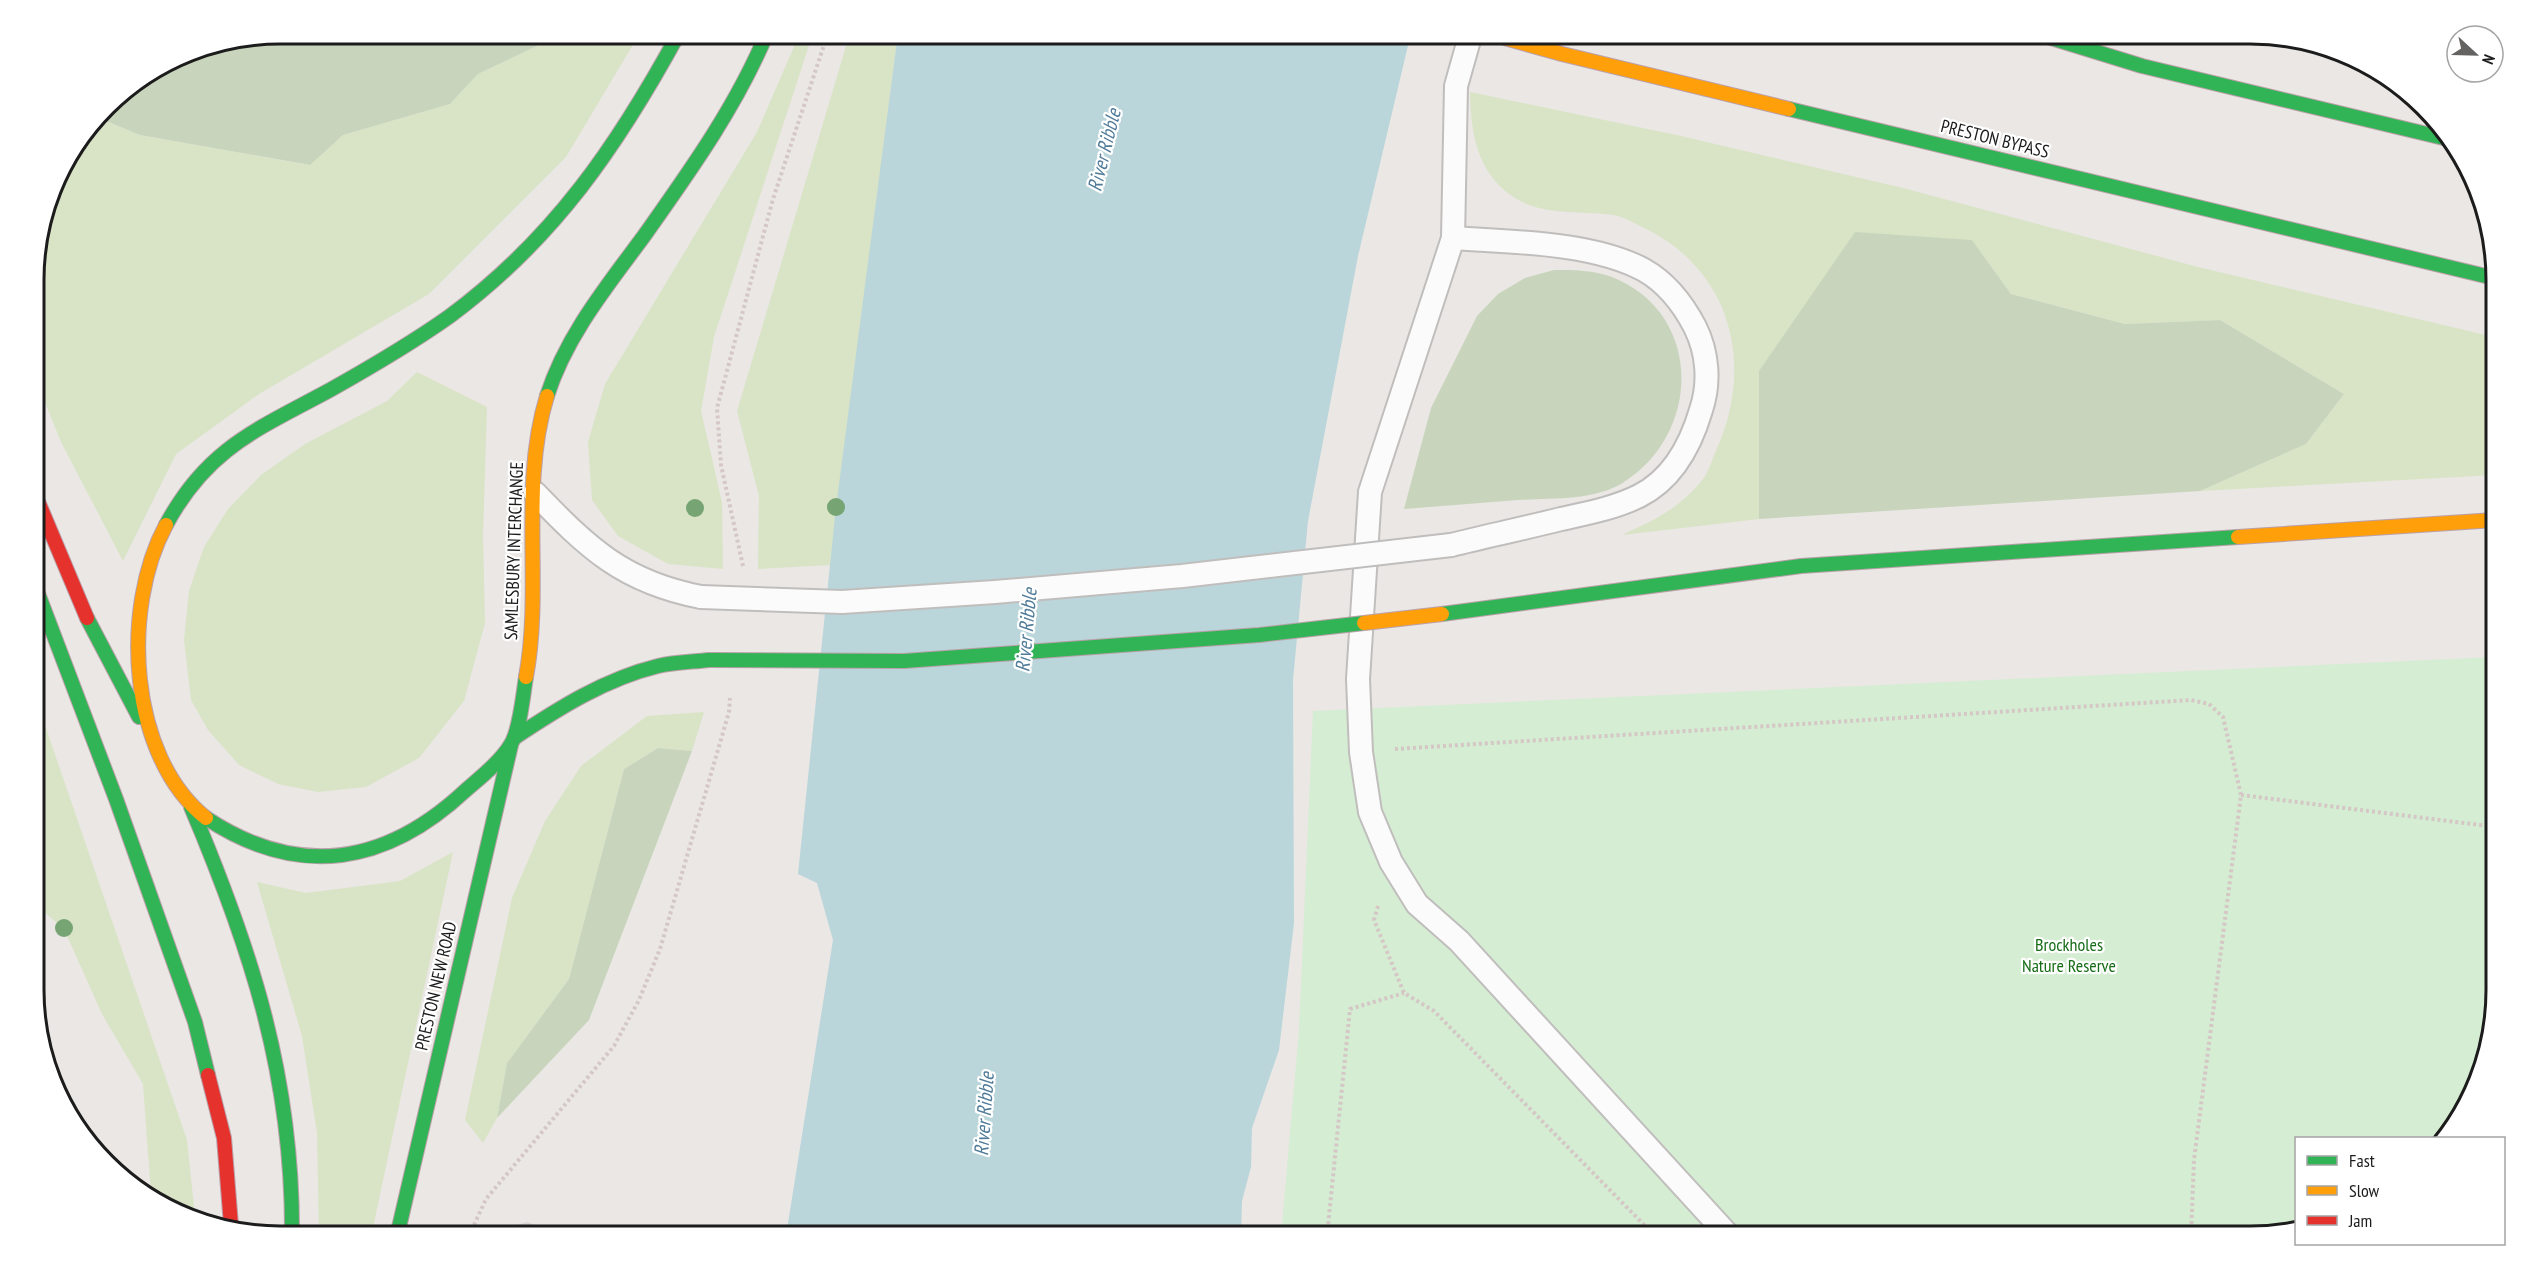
<svg xmlns="http://www.w3.org/2000/svg" width="2529" height="1269" font-family="'PT Sans Narrow',sans-serif">
<rect width="100%" height="100%" fill="#eae7e4"/>
<path fill="#d9d7d6" d="M527 1222 566 1236H485L486 1234Z"/>
<g fill="#d9e4c6">
<path d="M545 33H640L566 157 429 294 259 394 176 454 123 561 61 442 34 375V263L59 170 99 118 140 135 309 165 343 135 450 104 478 74 543 43Z"/>
<path d="M800 33H813L714 337 701 411 722 502 723 569 668 564 618 536 592 500 588 442 605 384 757 132Z"/>
<path d="M850 33H898L831 565 758 569 759 496 737 411Z"/>
<path d="M1470 92 1681 136 1903 188 2198 267 2494 337 2495 475 2200 491 2306 444 2344 394 2220 320 2125 324 2011 294 1972 240 1759 371V519L1622 535C1656 519 1679 509 1703 479 1710 470 1713 456 1718 446 1753 365 1732 274 1650 231 1640 226 1625 217 1613 215 1578 210 1543 217 1512 196 1476 171 1471 132 1470 92Z"/>
<path d="M417 372 487 407 483 535 485 623 464 701 419 758 366 787 318 792 278 784 239 765 208 730 191 700 184 640 189 591 204 547 228 509 261 475 305 444 387 401Z"/>
<path d="M34 693 187 1140 195 1216 171 1211 151 1194 143 1084 102 1014 64 929 35 904Z"/>
<path d="M704 712 692 751 658 748 624 769 569 979 507 1063 497 1118 483 1143 465 1120 512 898 545 821 581 766 647 716Z"/>
<path d="M453 852 372 1232 345 1227 343 1236H319L317 1133 302 1036 257 882 306 893 400 881Z"/>
</g>
<g fill="#c8d5bc">
<path d="M280 33H545L543 43 478 74 450 104 343 135 310 165 140 135 99 118 117 95 186 52Z"/>
<path d="M1855 232 1972 240 2011 294 2125 324 2220 320 2344 394 2306 444 2200 491 1759 519V371Z"/>
<path d="M1554 270C1574 270 1593 270 1612 277 1703 313 1702 432 1624 482 1595 501 1551 498 1518 500 1480 503 1442 506 1404 509L1431 408 1477 316 1498 294 1525 278Z"/>
<path d="M658 748 692 751 589 1020 497 1118 507 1063 569 979 624 769Z"/>
</g>
<path fill="#d5edd2" d="M2495 657 2496 989 2471 1098 2444 1138H2296V1229L2265 1235 1281 1236 1299 1030 1313 711Z"/>
<path fill="#bbd6da" d="M898 33H1411L1358 256 1308 521 1293 680 1294 923 1279 1050 1252 1128 1251 1167 1242 1201 1241 1236H786L833 940 817 883 798 874 836 507Z"/>
<g fill="none" stroke-linecap="round" stroke-linejoin="round">
<g stroke="#c0bebd" stroke-width="26">
<g id="lane">
<path d="M1471 33 1456 86 1453 238 1370 492 1358 679 1361 752 1370 812 1391 862 1417 904 1459 941 1729 1236"/>
<path d="M535 493C588 548 623 582 701 597"/>
<path d="M1451 545C1488 536 1525 528 1561 519 1588 513 1615 508 1639 496 1673 479 1691 444 1701 410 1710 383 1708 353 1695 327 1683 304 1667 283 1644 270 1593 242 1511 242 1453 238"/>
</g>
</g>
<g stroke="#bb9fa9" stroke-width="16">
<g id="fast">
<path d="M2035 33 2142 66 2452 140"/>
<path d="M1789 109 2494 278"/>
<path d="M547 396C566 336 607 286 644 236 690 171 736 107 767 33"/>
<path d="M166 525C207 448 258 429 330 390 371 367 412 343 450 316 554 239 618 145 679 33"/>
<path d="M34 583 116 799 195 1022 208 1075"/>
<path d="M1442 614 1801 566 2238 537"/>
<path d="M87 618 139 717"/>
<path d="M514 738C559 708 605 679 658 666 675 662 692 662 709 660"/>
<path d="M191 807C252 951 293 1078 292 1236"/>
<path d="M206 818C300 880 387 864 466 790 481 777 501 761 511 744 520 730 523 695 526 677"/>
<path d="M397 1236 511 745"/>
</g>
</g>
<g stroke="#bb9fa9" stroke-width="16">
<g id="slow">
<path d="M1487 33 1562 54 1789 109"/>
<path d="M166 525C121 608 128 756 206 818"/>
<path d="M2238 537 2495 520"/>
<path d="M526 677C543 585 519 487 547 396"/>
</g>
</g>
<g stroke="#bb9fa9" stroke-width="16">
<g id="jam">
<path d="M34 492 87 618"/>
<path d="M208 1075 224 1138 231 1225"/>
</g>
</g>
<g stroke="#d4c7c6" stroke-width="4" stroke-dasharray="3 3" stroke-linecap="butt">
<path d="M743 566 721 465 717 408 773 199 828 33"/>
<path d="M1395 749 2191 700 2209 704 2223 717 2241 795 2194 1160 2191 1236"/>
<path d="M2241 795 2496 827"/>
<path d="M1378 906 1374 920 1404 993 1434 1011 1655 1236"/>
<path d="M469 1236 486 1199 614 1046 639 1000 660 949 729 712 730 698"/>
<path d="M1327 1236 1350 1009 1404 993"/>
</g>
<use href="#lane" stroke="#fcfbfb" stroke-width="22"/>
<use href="#fast" stroke="#30b455" stroke-width="14"/>
<use href="#slow" stroke="#ff9f0a" stroke-width="14"/>
<use href="#jam" stroke="#e5322d" stroke-width="14"/>
<g stroke="#c0bebd" stroke-width="26" stroke-linecap="butt">
<path id="lane-bridge" d="M701 597 842 602 995 592 1182 576 1451 545"/>
</g>
<g stroke="#bb9fa9" stroke-width="16" stroke-linecap="butt">
<path id="fast-bridge" d="M709 660 904 661 1259 635 1364 623"/>
</g>
<g stroke="#bb9fa9" stroke-width="16" stroke-linecap="butt">
<path id="slow-bridge" d="M1364 623 1442 614"/>
</g>
<use href="#lane-bridge" stroke="#fcfbfb" stroke-width="22"/>
<use href="#fast-bridge" stroke="#30b455" stroke-width="14"/>
<use href="#slow-bridge" stroke="#ff9f0a" stroke-width="14"/>
</g>
<g fill="#76a473">
<circle cx="836" cy="507" r="9"/>
<circle cx="695" cy="508" r="9"/>
<circle cx="64" cy="928" r="9"/>
</g>
<g text-anchor="middle" stroke-width="4.5" stroke-linejoin="round" paint-order="stroke">
<g font-size="18" fill="#1c1c1c" stroke="#fff">
<text transform="translate(1995 139) rotate(14)" y="6">PRESTON BYPASS</text>
<text transform="translate(514 551) rotate(-88)" y="6">SAMLESBURY INTERCHANGE</text>
<text transform="translate(436 986) rotate(-77)" y="6">PRESTON NEW ROAD</text>
</g>
<g font-size="18" fill="#176d17" stroke="#fff">
<text x="2069" y="951">Brockholes<tspan x="2069" dy="21">Nature Reserve</tspan></text>
</g>
<g font-size="20" font-style="italic" fill="#507b99" stroke="#fff">
<text transform="translate(1104 150) rotate(-76)" y="7">River Ribble</text>
<text transform="translate(1026 630) rotate(-85)" y="7">River Ribble</text>
<text transform="translate(984 1114) rotate(-86)" y="7">River Ribble</text>
</g>
</g>
<path d="M0 0H2529V1269H0ZM280 44H2250A236 236 0 0 1 2486 280V990A236 236 0 0 1 2250 1226H280A236 236 0 0 1 44 990V280A236 236 0 0 1 280 44Z" fill="#fff" fill-rule="evenodd"/>
<path fill="none" stroke="#1c1c1c" stroke-width="3" d="M280 44H2250A236 236 0 0 1 2486 280V990A236 236 0 0 1 2250 1226H280A236 236 0 0 1 44 990V280A236 236 0 0 1 280 44Z"/>
<rect x="2295" y="1137" width="210" height="108" fill="#ffffff" stroke="#a4a4a4" stroke-width="1.5"/>
<rect x="2307" y="1156" width="30" height="9" fill="#30b455" stroke="#a4a4a4" stroke-width="1.5"/>
<text x="2349" y="1167" font-size="18" fill="#1c1c1c">Fast</text>
<rect x="2307" y="1186" width="30" height="9" fill="#ff9f0a" stroke="#a4a4a4" stroke-width="1.5"/>
<text x="2349" y="1197" font-size="18" fill="#1c1c1c">Slow</text>
<rect x="2307" y="1216" width="30" height="9" fill="#e5322d" stroke="#a4a4a4" stroke-width="1.5"/>
<text x="2349" y="1227" font-size="18" fill="#1c1c1c">Jam</text>
<g transform="translate(2475 54) rotate(112)"><circle r="28" fill="#ffffff" stroke="#a4a4a4" stroke-width="1.5"/>
<path d="M0-4.5L10 22L0 15L-10 22Z" fill="#646362"/>
<text y="-9" font-size="16" font-weight="bold" text-anchor="middle" fill="#1c1c1c">N</text>
</g>
</svg>
